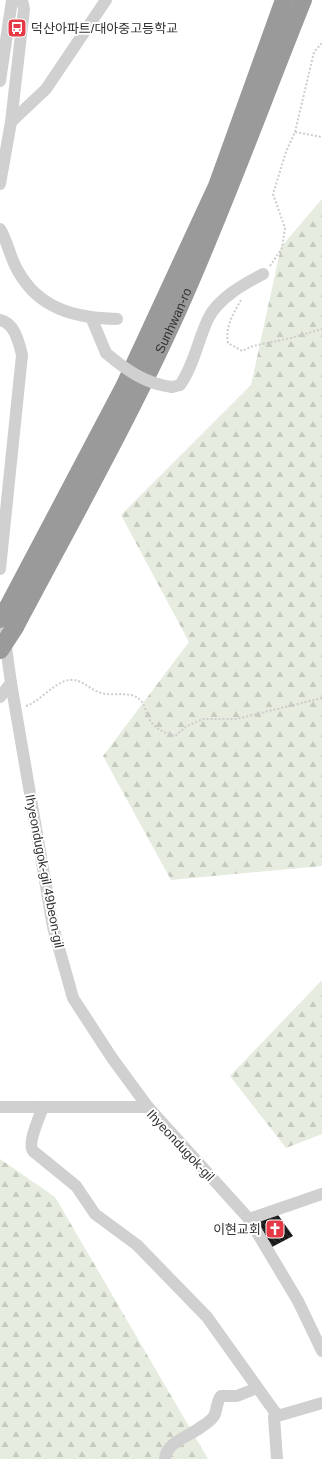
<svg xmlns="http://www.w3.org/2000/svg" width="322" height="1459" font-family="Helvetica,'Noto Sans KR',sans-serif">
<defs>
<pattern id="forest-firs" width="22" height="20" patternUnits="userSpaceOnUse"><rect width="22" height="20" fill="#e6ecdf"/><path d="M5 1l3.5 6h-7zM16 11l3.5 6h-7z" fill="#c6cbc0"/></pattern>
<pattern id="building-back-hatch" width="6" height="6" patternUnits="userSpaceOnUse"><rect width="6" height="6" fill="#1a1a1a"/><path d="M-1 5l2 2M0 0l6 6M5-1l2 2" fill="none" stroke="#333"/></pattern>
</defs>
<rect width="100%" height="100%" fill="#fff"/>
<g fill="url(#forest-firs)">
<path d="M322 199V866L171 880 103 756 189 642 121 515 251 385 281 247Z"/>
<path d="M322 980V1134L286 1148 230 1076Z"/>
<path d="M0 1159 55 1197 208 1459H0Z"/>
</g>
<path fill="url(#building-back-hatch)" d="M276 1212 293 1236 272 1247 258 1222Z"/>
<g fill="none" stroke-linecap="round" stroke-linejoin="round">
<g stroke="#cdcdcd" stroke-width="2" stroke-dasharray="2 2" stroke-linecap="butt">
<path d="M295 132 314 52 322 43"/>
<path d="M270 266 282 248 285 228 273 194 286 152 295 132 322 137"/>
<path d="M241 300C233 314 225 327 228 343L242 351 253 346 291 338 322 329"/>
<path d="M26 706C40 701 51 686 65 681 80 676 88 689 101 693 114 697 132 689 142 702 145 706 146 712 148 717 154 728 163 733 175 736L187 726 203 719H236L322 698"/>
</g>
<g stroke="#d0d0d0" stroke-width="12">
<path d="M0 81 12 0"/>
<path d="M11 122 24 9 22 0"/>
<path d="M0 184 11 122 46 89 106 0"/>
<path d="M0 229C8 242 10 258 18 271 39 309 75 318 117 319"/>
<path d="M91 317 106 353"/>
<path d="M0 320C15 323 19 343 22 355L0 569"/>
<path d="M172 387 180 385C194 365 198 340 208 319 218 298 244 284 263 274"/>
<path d="M1 611 11 683 53 927 73 998 112 1058 148 1107 249 1219 298 1301 322 1351"/>
<path d="M0 697 11 683"/>
<path d="M0 1107H148"/>
<path d="M43 1107C40 1116 27 1143 33 1151L76 1186 95 1214 137 1245 207 1317 277 1415"/>
<path d="M249 1219 322 1194"/>
<path d="M165 1459C166 1442 190 1436 201 1427 206 1424 213 1419 215 1414 217 1408 217 1401 221 1396H237L257 1388"/>
<path d="M277 1459 274 1417 322 1403"/>
</g>
<g stroke="#9a9a9a" stroke-width="18">
<path d="M8 607 124 387 217 186 284 0"/>
<path id="s1" d="M15 627C70 523 128 420 177 312 223 210 261 104 303 0"/>
</g>
<path stroke="#d0d0d0" stroke-width="12" d="M106 353C126 370 146 384 172 387"/>
<g stroke="#9a9a9a" stroke-width="18">
<path d="M0 619 8 607"/>
<path d="M0 650 15 627"/>
</g>
</g>
<defs>
<g id="bus-square" transform="scale(1)"><rect x="-9" y="-9" width="18" height="18" rx="4" fill="#e63946" stroke="#fff"/><path d="M-5-6H5V4H4V6H2V4H-2V6H-4V4H-5ZM-3.5-4V0h7V-4ZM-3.5 1.2v1.5H-2V1.2ZM2 1.2v1.5H3.5V1.2Z" fill="#fff"/></g>
<g id="church-square" transform="scale(1)"><rect x="-9" y="-9" width="18" height="18" rx="4" fill="#e63946" stroke="#fff"/><path d="M-1.2-6h2.4v3.5h3.3v2.4h-3.3V6h-2.4V-.1h-3.3v-2.4h3.3Z" fill="#fff"/></g>
</defs>
<g fill-rule="evenodd">
<use href="#bus-square" x="17" y="28"/>
<use href="#church-square" x="275" y="1229"/>
</g>
<g text-anchor="middle" stroke-width="4" stroke-linejoin="round" paint-order="stroke">
<g font-size="13" fill="#333" stroke="#fff" text-anchor="start">
<text x="31" y="33">덕산아파트/대아중고등학교</text>
<text x="261" y="1234" text-anchor="end">이현교회</text>
</g>
<g font-size="13" fill="#333" stroke="#fff">
<text dy="5" stroke="none"><textPath href="#s1" startOffset="345">Sunhwan-ro</textPath></text>
<text transform="translate(45 871) rotate(79)" y="5">Ihyeondugok-gil 49beon-gil</text>
<text transform="translate(181 1145) rotate(47)" y="5">Ihyeondugok-gil</text>
</g>
</g>
</svg>
